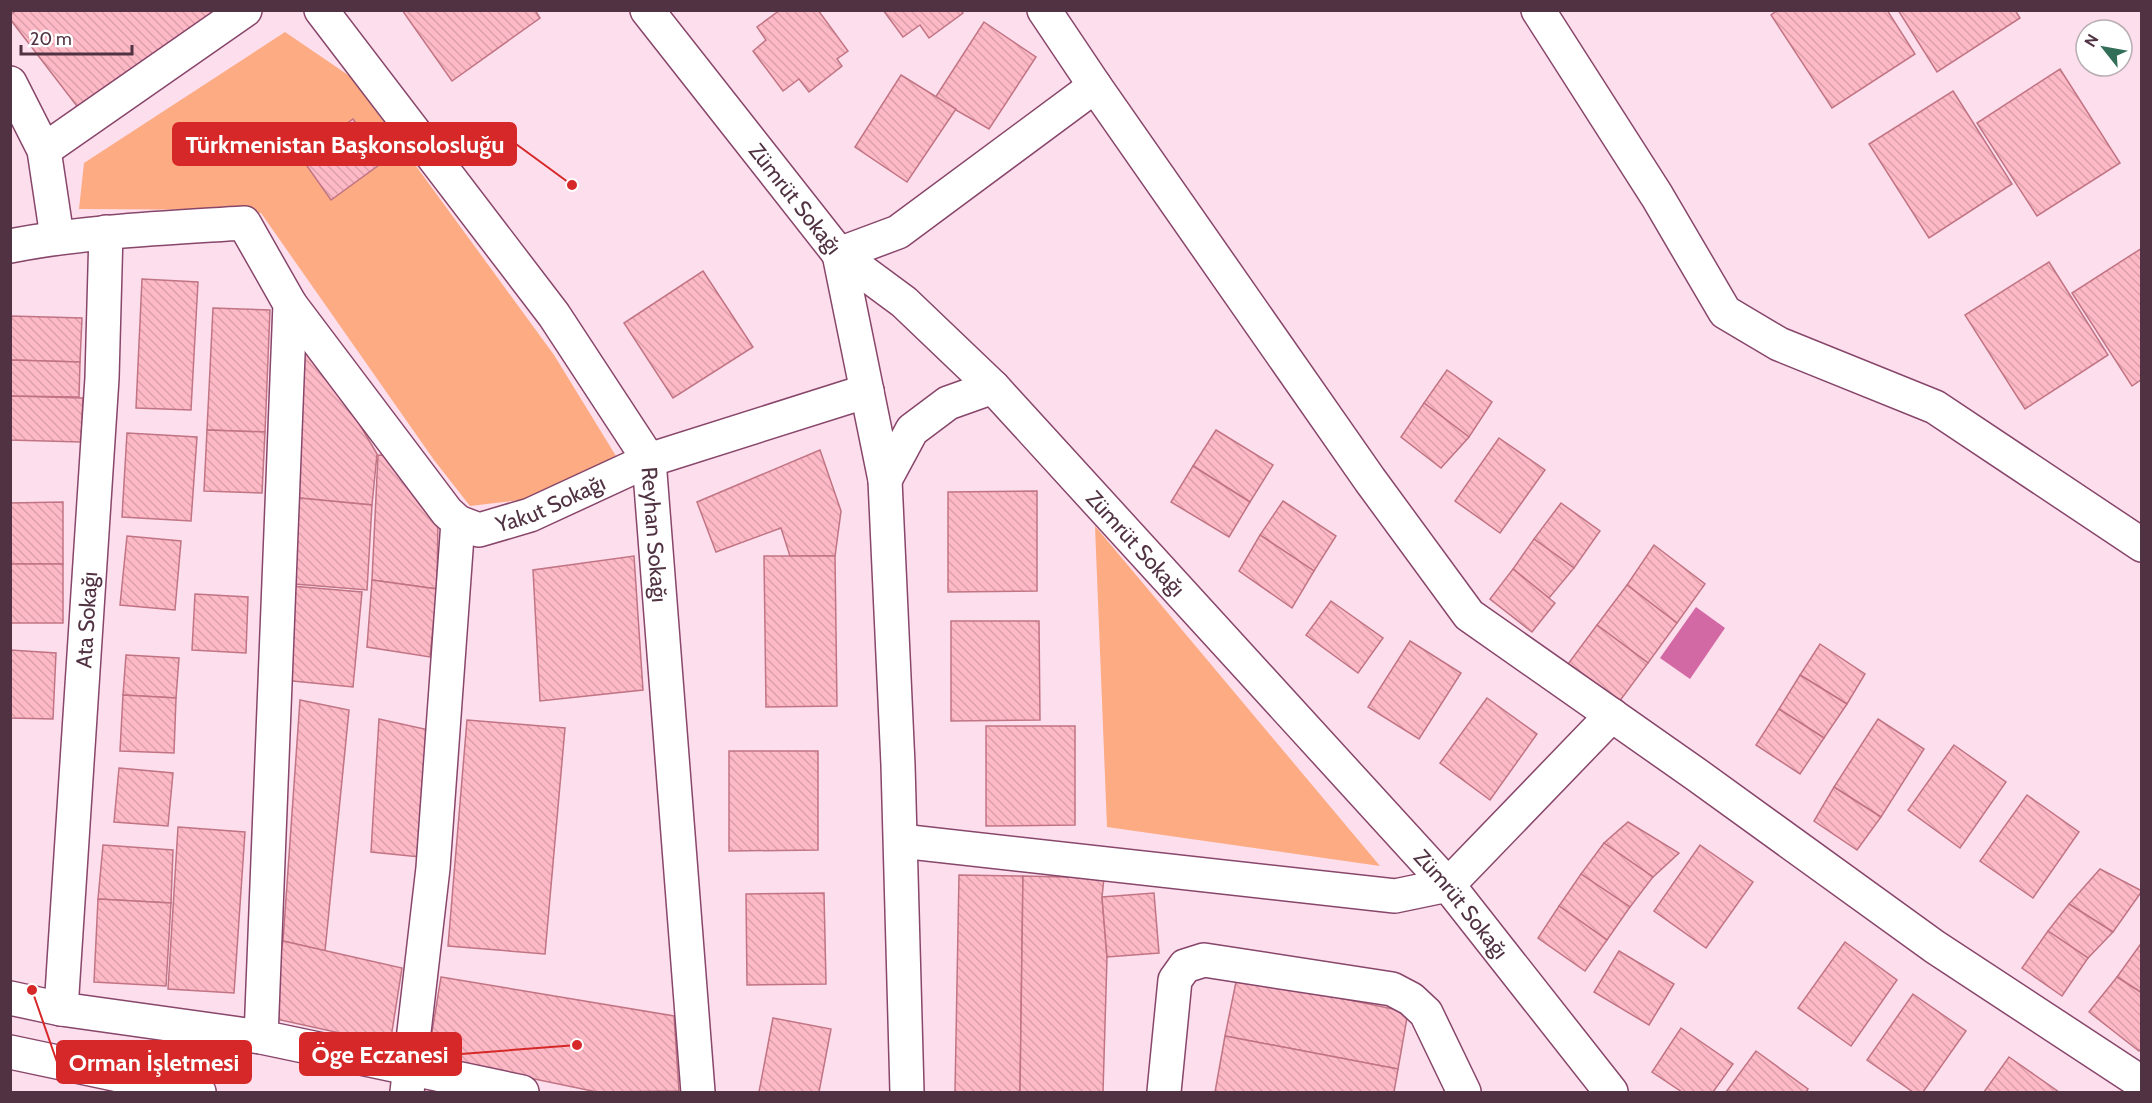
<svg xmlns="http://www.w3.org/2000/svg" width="2152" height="1103" font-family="Cabin,sans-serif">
<defs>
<pattern id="building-back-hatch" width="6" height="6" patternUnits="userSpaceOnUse" patternTransform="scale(1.5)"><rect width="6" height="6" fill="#fdbac6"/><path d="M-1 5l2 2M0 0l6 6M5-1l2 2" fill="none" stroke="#dba0ab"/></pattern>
</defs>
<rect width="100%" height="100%" fill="#fddeed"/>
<g fill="#fcab83">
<path d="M285 32 351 77 554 355 616 456 530 499 470 506 434 460 261 213 232 210 79 209 84 163Z"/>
<path d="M1095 526 1380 866 1107 827Z"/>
</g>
<path fill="#d269a4" d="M1696 607 1725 628 1690 679 1660 658Z"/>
<g fill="url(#building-back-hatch)" stroke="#c17484" stroke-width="1.5">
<path d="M17 10H219L83 114 10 19V15Z"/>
<path d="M402 10H535L540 18 452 81Z"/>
<path d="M780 10H818L848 51 837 59 842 66 809 92 799 79 783 91 753 51 766 40 757 27Z"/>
<path d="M883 10H961L963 13 929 38 920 25 903 37Z"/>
<path d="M1778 10H1887L1915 54 1832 108 1771 15Z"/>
<path d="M1898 10H2015L2020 18 1937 72Z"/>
<path d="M984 22 1036 57 989 129 935 98Z"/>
<path d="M2060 69 2120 163 2037 216 1977 123Z"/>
<path d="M901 75 956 109 907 182 855 147Z"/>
<path d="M1953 91 2012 184 1929 238 1869 144Z"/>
<path d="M353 119 383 162 331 200 300 156Z"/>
<path d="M2142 248V379L2132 386 2072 293Z"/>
<path d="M2049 262 2108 355 2025 409 1965 315Z"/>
<path d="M703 271 753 347 673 398 624 323Z"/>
<path d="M142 279 198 282 191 410 136 408Z"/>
<path d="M213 308 270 310 265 432 207 430Z"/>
<path d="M10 316 82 318 80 362 10 360Z"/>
<path d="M307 335 377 454 372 505 299 498 294 342Z"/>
<path d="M10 360 80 362 79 397 10 396Z"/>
<path d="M1447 370 1492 402 1469 437 1424 403Z"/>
<path d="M10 396 83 398 81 442 10 440Z"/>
<path d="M1424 403 1469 437 1441 468 1401 437Z"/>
<path d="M207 430 265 432 262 493 204 491Z"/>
<path d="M1216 430 1273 465 1250 502 1193 466Z"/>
<path d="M127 433 197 437 191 521 122 517Z"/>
<path d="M1499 438 1545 470 1500 533 1455 501Z"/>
<path d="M820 450 841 511 835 556H790L781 528 716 552 697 502Z"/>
<path d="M378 455 393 456 438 517 437 589 372 580Z"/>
<path d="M1193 466 1250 502 1229 537 1171 502Z"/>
<path d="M1037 491V591L948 592V492Z"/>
<path d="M299 498 372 505 367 590 295 584Z"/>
<path d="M1283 501 1336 536 1314 571 1260 535Z"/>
<path d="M63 502V564H10V503Z"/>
<path d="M1561 503 1600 531 1574 568 1534 539Z"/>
<path d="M1260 535 1314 571 1292 608 1239 571Z"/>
<path d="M127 536 181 541 175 610 120 605Z"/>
<path d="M1534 539 1574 568 1549 598 1513 569Z"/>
<path d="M1654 545 1705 584 1677 623 1627 585Z"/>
<path d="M634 556 643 690 540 701 533 570Z"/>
<path d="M764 556H835L837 706 766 707Z"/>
<rect x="10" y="564" width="53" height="59"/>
<path d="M1513 569 1555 603 1532 632 1490 599Z"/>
<path d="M372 580 437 589 430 657 367 647Z"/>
<path d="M1627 585 1677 623 1648 663 1597 625Z"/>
<path d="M291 586 362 592 353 687 283 680Z"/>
<path d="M195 594 248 597 246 653 192 650Z"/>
<path d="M1331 601 1383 638 1358 673 1306 635Z"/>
<path d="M951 621H1039L1040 720 951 721Z"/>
<path d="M1597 625 1648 663 1619 702 1568 664Z"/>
<path d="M1410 641 1461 673 1419 739 1368 707Z"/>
<path d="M1820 644 1865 674 1847 704 1800 675Z"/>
<path d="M10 650 56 653 53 719 10 718Z"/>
<path d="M126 655 179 658 176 698 123 695Z"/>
<path d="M1800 675 1847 704 1824 738 1779 709Z"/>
<path d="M123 695 176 698 174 753 120 751Z"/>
<path d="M1487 698 1537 734 1490 800 1440 763Z"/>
<path d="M300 700 349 710 325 951 283 941Z"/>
<path d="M1779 709 1824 738 1800 774 1756 745Z"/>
<path d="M379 719 438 732 430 858 371 852Z"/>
<path d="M1878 719 1924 749 1881 817 1834 787Z"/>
<path d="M467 720 565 728 545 954 448 946Z"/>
<path d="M986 726H1075V825L986 826Z"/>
<path d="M1954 745 2006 782 1960 848 1908 810Z"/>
<path d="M729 751H818V850L729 851Z"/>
<path d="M119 768 173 773 168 826 114 822Z"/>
<path d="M1834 787 1881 817 1857 850 1814 821Z"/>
<path d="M2027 795 2079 832 2033 898 1980 861Z"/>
<path d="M1628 822 1679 853 1653 877 1604 843Z"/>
<path d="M178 827 245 832 234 993 168 989Z"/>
<path d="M1604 843 1653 877 1630 907 1581 874Z"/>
<path d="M103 845 173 850 171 903 98 899Z"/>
<path d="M1700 845 1753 882 1706 948 1654 911Z"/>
<path d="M2100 869 2142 891 2113 932 2069 904Z"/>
<path d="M1581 874 1630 907 1607 940 1559 906Z"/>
<path d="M959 875 1023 876 1020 1092H955Z"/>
<path d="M1023 876 1104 878 1102 897 1107 957 1103 1092H1020Z"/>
<path d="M824 893 826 984 747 985 746 894Z"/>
<path d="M1154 893 1159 953 1107 957 1102 897Z"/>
<path d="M98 899 171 903 166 986 94 982Z"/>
<path d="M2069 904 2113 932 2088 958 2048 931Z"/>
<path d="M1559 906 1607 940 1585 971 1538 938Z"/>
<path d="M2048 931 2088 958 2062 996 2022 968Z"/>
<path d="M283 941 402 968 390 1044 267 1017Z"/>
<path d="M1845 942 1897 980 1851 1046 1798 1008Z"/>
<path d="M2140 945 2142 946V993L2117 977Z"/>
<path d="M1619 951 1674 984 1649 1025 1594 992Z"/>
<path d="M441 977 674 1016 679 1091 597 1092 428 1057Z"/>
<path d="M1237 977 1408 1012 1398 1069 1225 1036Z"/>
<path d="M2117 977 2142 993V1048L2139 1051 2089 1012Z"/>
<path d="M1913 994 1966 1031 1923 1092H1913L1867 1060Z"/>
<path d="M773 1018 831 1029 819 1092H759Z"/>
<path d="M1681 1028 1733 1064 1713 1092H1682L1652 1072Z"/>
<path d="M1225 1036 1398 1069 1394 1092H1215Z"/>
<path d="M1756 1051 1808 1089 1806 1092H1726Z"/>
<path d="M2009 1057 2059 1092H1984Z"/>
</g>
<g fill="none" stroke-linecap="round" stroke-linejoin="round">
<g stroke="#87466a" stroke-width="36">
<g id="minor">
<path id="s1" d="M321 10 554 315 649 460 698 1092"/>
<path id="s2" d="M647 10 839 254 904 302 993 387 1448 885 1611 1092"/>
<path d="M1044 10 1095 86 1370 480 1469 615 1697 775 1935 947 2142 1083"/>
<path d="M1538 10 1657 196 1725 312 1779 344 1935 407 2142 545"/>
<path d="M10 83 44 150 57 237"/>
<path d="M44 150 245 10"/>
<path d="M10 246C88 231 166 228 244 223L290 304 261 1037"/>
<path d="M839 254 885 480 898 765 907 1092"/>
<path d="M839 254 898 232 1095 86"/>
<path id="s3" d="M290 304 447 512 458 522 479 530 530 515 649 460 867 391"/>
<path d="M885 480 912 430 948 403 993 387"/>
<path d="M901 841 1395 896 1448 885 1612 715"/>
<path id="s4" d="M61 1009 102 378 106 232"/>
<path d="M407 1092 433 868 458 522"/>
<path d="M1164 1092 1175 980 1185 966 1204 960 1392 989 1411 999 1426 1013 1464 1092"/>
</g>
</g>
<g stroke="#87466a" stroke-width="36">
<g id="major">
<path d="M10 998 61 1009 261 1037 522 1092"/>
<path d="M10 1052 199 1092"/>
</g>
</g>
<use href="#minor" stroke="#fff" stroke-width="33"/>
<use href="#major" stroke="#fff" stroke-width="33"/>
</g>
<g text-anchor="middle" stroke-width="4.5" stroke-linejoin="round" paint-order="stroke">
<g font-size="22" fill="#503242" stroke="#fff">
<text dy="8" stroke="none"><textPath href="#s2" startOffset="240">Zümrüt Sokağı</textPath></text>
<text dy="8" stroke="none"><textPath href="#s3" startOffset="374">Yakut Sokağı</textPath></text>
<text dy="8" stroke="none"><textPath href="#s1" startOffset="632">Reyhan Sokağı</textPath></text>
<text dy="8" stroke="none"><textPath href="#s2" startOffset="726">Zümrüt Sokağı</textPath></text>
<text dy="8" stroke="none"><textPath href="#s4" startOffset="390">Ata Sokağı</textPath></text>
<text dy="8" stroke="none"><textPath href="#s2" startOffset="1212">Zümrüt Sokağı</textPath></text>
</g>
</g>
<path fill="none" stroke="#d62828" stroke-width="2" d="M572 185L516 144M577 1045L461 1054M32 990L57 1062"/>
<g fill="#d62828" stroke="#fff" stroke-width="2">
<circle cx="572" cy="185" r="6"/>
<circle cx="577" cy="1045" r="6"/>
<circle cx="32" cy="990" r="6"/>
</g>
<g fill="#d62828" stroke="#d62828" stroke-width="2">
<rect x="173" y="123" width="343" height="42" rx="6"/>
<rect x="300" y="1033" width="161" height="42" rx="6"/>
<rect x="57" y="1041" width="194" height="42" rx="6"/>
</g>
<g font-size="24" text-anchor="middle" font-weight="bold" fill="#fff">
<text x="345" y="153">Türkmenistan Başkonsolosluğu</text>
<text x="380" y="1063">Öge Eczanesi</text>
<text x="154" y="1071">Orman İşletmesi</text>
</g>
<rect width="2152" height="1103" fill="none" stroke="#503242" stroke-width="24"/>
<g transform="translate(2104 48) rotate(301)"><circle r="28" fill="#ffffff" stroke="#b9adb3" stroke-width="1.5"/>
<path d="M0-4.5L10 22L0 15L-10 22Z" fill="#336e59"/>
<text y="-9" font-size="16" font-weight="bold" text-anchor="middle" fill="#503242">N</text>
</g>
<path d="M21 45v9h111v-9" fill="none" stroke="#503242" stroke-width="3"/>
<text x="30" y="45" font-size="18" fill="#503242" stroke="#ffffff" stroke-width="4.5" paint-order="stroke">20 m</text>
</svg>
